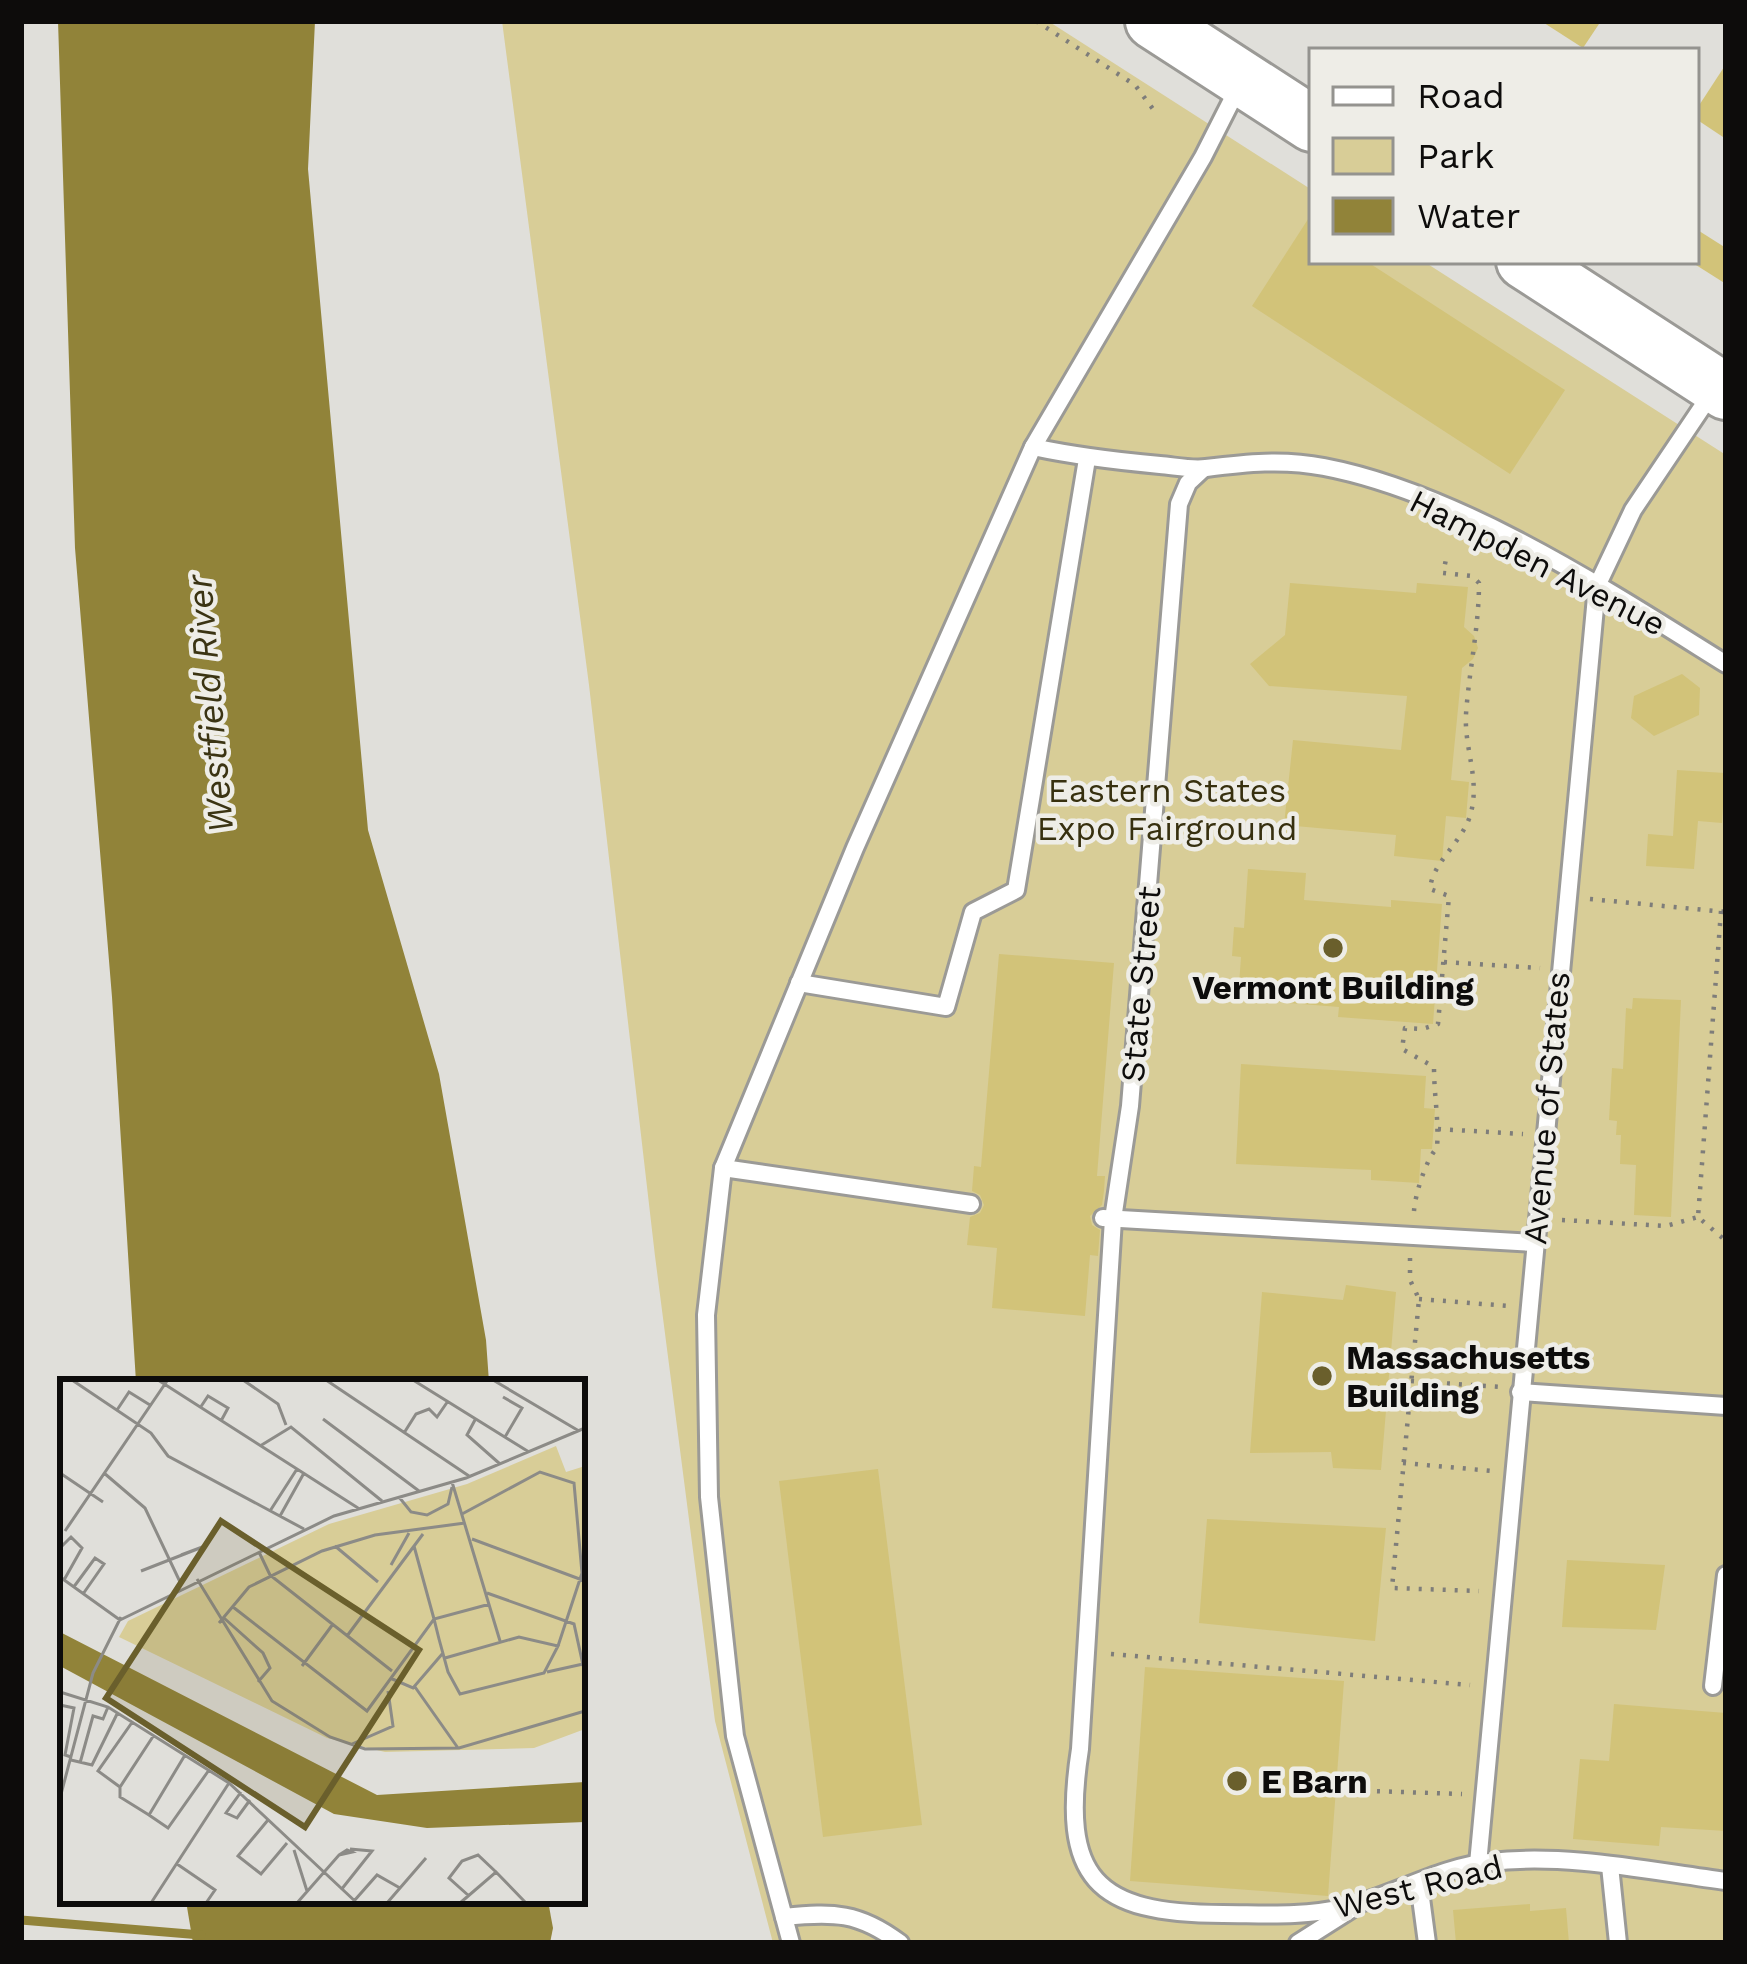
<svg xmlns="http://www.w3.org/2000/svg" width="1747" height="1964" font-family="'Work Sans',sans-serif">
<rect width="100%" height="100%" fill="#e0dfda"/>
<path fill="#d8cd97" d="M502 21H1048L1312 190V261H1423L1726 455V1943H773L715 1721 655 1256 589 685Z"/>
<g fill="#918339">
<path d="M58 21H315L308 169 368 830 439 1074 486 1340 489 1382H136L112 997 75 548Z"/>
<path d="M186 1901H548L553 1928 550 1943H193Z"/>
</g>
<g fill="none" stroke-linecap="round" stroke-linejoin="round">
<path stroke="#918339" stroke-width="9" d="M21 1920 201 1935"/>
</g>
<g fill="#d2c379">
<path d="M1541 21H1601L1583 48Z"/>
<path d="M1726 64V139L1696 119V110Z"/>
<path d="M1312 213V261H1366L1565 390 1510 474 1252 306Z"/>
<path d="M1696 229 1726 248V284L1696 265Z"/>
<path d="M1290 583 1416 593 1417 583 1468 587 1464 627 1474 636 1478 648 1473 659 1462 668 1451 780 1469 782 1466 818 1446 816 1442 861 1394 856 1396 835 1284 825 1293 740 1401 750 1407 696 1269 686 1250 664 1285 635Z"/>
<path d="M1682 674 1700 688 1699 715 1654 736 1631 718 1634 696Z"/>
<path d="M1677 770 1725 773 1722 823 1698 821 1694 869 1646 866 1648 834 1673 836Z"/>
<path d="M1248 869 1306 873 1304 900 1391 907V900L1442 904 1433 1024 1338 1017 1339 1007 1238 999 1241 957 1232 956 1234 927 1244 928Z"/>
<path d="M999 954 1114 963 1097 1176H1105L1104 1191 1102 1205 1090 1216 1092 1225 1100 1230 1098 1256 1090 1255 1085 1316 992 1308 997 1248 967 1245 970 1217 980 1213 984 1205 980 1195 972 1191 974 1166 981 1167Z"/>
<path d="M1633 998 1681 1000 1671 1217 1634 1215 1636 1165 1620 1164 1621 1135H1616L1617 1121 1609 1120 1612 1068 1623 1069 1626 1008 1632 1009Z"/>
<path d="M1241 1064 1426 1076 1424 1108 1435 1109 1432 1149H1421L1419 1183 1371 1180V1170L1236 1164Z"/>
<path d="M1346 1285 1396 1292 1381 1470 1333 1468 1331 1452 1250 1453 1262 1292 1343 1300Z"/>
<path d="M878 1469 922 1825 823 1837 779 1481Z"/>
<path d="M1207 1519 1386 1528 1375 1641 1199 1623Z"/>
<path d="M1567 1560 1665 1565 1656 1630 1562 1627Z"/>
<path d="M1145 1667 1344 1681 1328 1896 1130 1881Z"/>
<path d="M1614 1704 1726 1713V1831L1661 1827 1659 1846 1573 1839 1580 1759 1609 1761Z"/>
<path d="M1530 1904V1911L1566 1908 1569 1943H1456L1453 1910Z"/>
</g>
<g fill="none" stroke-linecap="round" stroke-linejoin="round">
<g stroke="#9b9a96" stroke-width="22">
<g id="lane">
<path d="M1033 447C1075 456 1116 461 1160 465 1174 466 1191 470 1206 468 1246 463 1283 459 1324 467 1460 493 1609 591 1726 664"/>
<path d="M1203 469 1188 483 1179 504 1130 1106 1113 1219 1080 1749C1060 1878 1095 1914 1223 1914 1262 1914 1303 1917 1342 1908 1392 1897 1438 1867 1490 1862 1567 1853 1649 1871 1726 1881"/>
<path d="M799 983 946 1007 973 912 1016 890 1087 459"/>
<path d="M723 1168 971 1204"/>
<path d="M1103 1218 1533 1243"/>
<path d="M1520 1392 1726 1406"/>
<path d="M1713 1686 1726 1575"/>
<path d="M1478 1864 1597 586 1633 510 1713 391"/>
<path d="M1610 1866 1618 1943"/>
<path d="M1419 1883 1427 1943"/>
<path d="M784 1917C833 1912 859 1912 900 1943"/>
<path d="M791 1943 735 1736 709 1497 706 1315 723 1168 855 848 1033 447 1203 157 1239 86"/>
<path d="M1298 1943 1350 1910"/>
</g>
</g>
<g stroke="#9b9a96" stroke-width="60">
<g id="primary">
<path d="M1153 21 1312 124"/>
<path d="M1524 261 1726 392"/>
</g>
</g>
<g stroke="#7e7d7a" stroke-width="4.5" stroke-dasharray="3 9" stroke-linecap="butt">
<path d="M1036 21 1135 85 1153 109"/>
<path d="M1590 899 1726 912"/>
<path d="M1721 911 1698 1217 1726 1241"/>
<path d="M1444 962 1540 968"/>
<path d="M1438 1129 1523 1134"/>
<path d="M1414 1211C1415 1195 1426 1159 1437 1148 1439 1119 1434 1096 1434 1067L1402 1049 1405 1028 1422 1029 1438 1024 1449 896 1430 889C1432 863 1462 842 1470 816 1481 780 1464 750 1466 714 1469 671 1479 627 1479 583L1472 576 1443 573 1447 555"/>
<path d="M1562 1220 1666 1226 1698 1217"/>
<path d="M1410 1258V1280L1419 1299 1392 1588 1479 1591"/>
<path d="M1419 1299 1509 1306"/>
<path d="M1411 1381 1501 1387"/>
<path d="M1403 1463 1493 1471"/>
<path d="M1111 1654 1470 1685"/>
<path d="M1341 1790 1462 1794"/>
</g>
<use href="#lane" stroke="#fff" stroke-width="16"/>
<use href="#primary" stroke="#fff" stroke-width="54"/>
</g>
<g fill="#6a5f2c" stroke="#eeede7" stroke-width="4.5">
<circle cx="1333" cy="948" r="12"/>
<circle cx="1322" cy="1376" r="12"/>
<circle cx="1237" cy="1781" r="12"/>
</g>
<g text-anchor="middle" stroke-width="9" stroke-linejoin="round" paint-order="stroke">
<g font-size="33" fill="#0d0c0b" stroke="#eeede7">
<text transform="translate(1538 562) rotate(27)" y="12">Hampden Avenue</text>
<text transform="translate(1140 984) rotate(-85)" y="12">State Street</text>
<text transform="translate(1546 1108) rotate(-85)" y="12">Avenue of States</text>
<text transform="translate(1418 1886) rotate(-14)" y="12">West Road</text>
</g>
<g font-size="33" fill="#37300f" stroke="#eeede7">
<text x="1167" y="802">Eastern States<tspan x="1167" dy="38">Expo Fairground</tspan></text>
</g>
<g font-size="33" font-weight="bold" fill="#0d0c0b" stroke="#eeede7" text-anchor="start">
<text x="1333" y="999" text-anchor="middle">Vermont Building</text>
<text x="1346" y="1369">Massachusetts<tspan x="1346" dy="38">Building</tspan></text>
<text x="1261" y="1793">E Barn</text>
</g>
<g font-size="36" font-style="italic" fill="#3b3413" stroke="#eeede7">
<text transform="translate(209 704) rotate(-95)" y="13">Westfield River</text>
</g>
</g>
<g transform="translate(60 1379)">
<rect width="525" height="525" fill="#e0dfda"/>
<path d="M496 67 506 93 525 87V350L474 369 325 373 267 359 59 258 68 242 269 145 407 105Z" fill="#d8cd97"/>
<path d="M0 253 317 416 525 403V443L367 449 274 435 0 287Z" fill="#918339"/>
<path fill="none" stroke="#8c8b87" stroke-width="3" d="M12 1 91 54 108 77 244 150M98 1 298 129M183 1 218 25 226 46M266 1 409 97M353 1 469 73M433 1 519 52M443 18 462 29 445 58M140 29 148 17 168 29 161 42M57 31 69 13 90 26M416 39 407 56 440 85M263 40 359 112M344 54 356 35 369 30 377 38 388 22M200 67 231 48 322 122M0 94 43 123M44 94 85 129 121 205M392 103 440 262M339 118 351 133 367 136 388 125 392 108M210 132 237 90M402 135 480 93 514 104 522 194 498 267M220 137 244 94M5 152 107 2M412 160 525 202M275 167 318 203M354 167 374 240 379 260 388 293 400 315 484 294 498 267 459 258 385 279M0 169 11 158 22 169 4 201M199 173 210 196 332 292M331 186 349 154M81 192 145 167 121 176M0 198 60 241M137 200 212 322 270 358 305 370 399 369 525 332M13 209 35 179 44 185 23 215M427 214 514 245 525 295M173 228 307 332 374 240 430 225M164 239 203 274 210 289 198 303M60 241 274 137 406 99 525 49M159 244 189 208 262 172 315 156 405 144M287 257 363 155M242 287 273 245M487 293 523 285M330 299 353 309 383 274M355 308 398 369M0 313 48 328 169 404 297 524M0 326 14 329 5 376 11 378M73 342 38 392 60 408 94 356M292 365 333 347 328 312M125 376 89 436 108 449 149 391M11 381 32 386 58 333M20 384 33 337 43 340 48 328M60 408V418L89 436M181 413 166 434 177 439 190 421M0 419 33 294 61 238M208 441 178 477 201 495 227 464M234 471 247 512M117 485 155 511 146 524M281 511 312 472 290 470M409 517 389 499 402 482 418 476 436 493M294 522 317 496 340 509M91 524 169 404M237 524 279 476 292 473 287 471 279 476M327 524 366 479M400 524 436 493 466 524"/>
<path fill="#6a5f2c" fill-opacity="0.15" stroke="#6a5f2c" stroke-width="6" d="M161 142 359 271 245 448 46 319Z"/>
<rect width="525" height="525" fill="none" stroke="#0d0c0b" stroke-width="6"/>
</g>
<rect width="1747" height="1964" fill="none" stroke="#0d0c0b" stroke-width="48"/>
<rect x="1309" y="48" width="390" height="216" fill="#eeede7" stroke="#94938f" stroke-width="3"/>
<rect x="1333" y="87" width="60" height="18" fill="#ffffff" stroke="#94938f" stroke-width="3"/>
<text x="1417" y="108" font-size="36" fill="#0d0c0b">Road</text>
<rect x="1333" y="138" width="60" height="36" fill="#d8cd97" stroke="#94938f" stroke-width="3"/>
<text x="1417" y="168" font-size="36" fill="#0d0c0b">Park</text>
<rect x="1333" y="198" width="60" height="36" fill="#918339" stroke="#94938f" stroke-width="3"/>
<text x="1417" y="228" font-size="36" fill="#0d0c0b">Water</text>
</svg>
